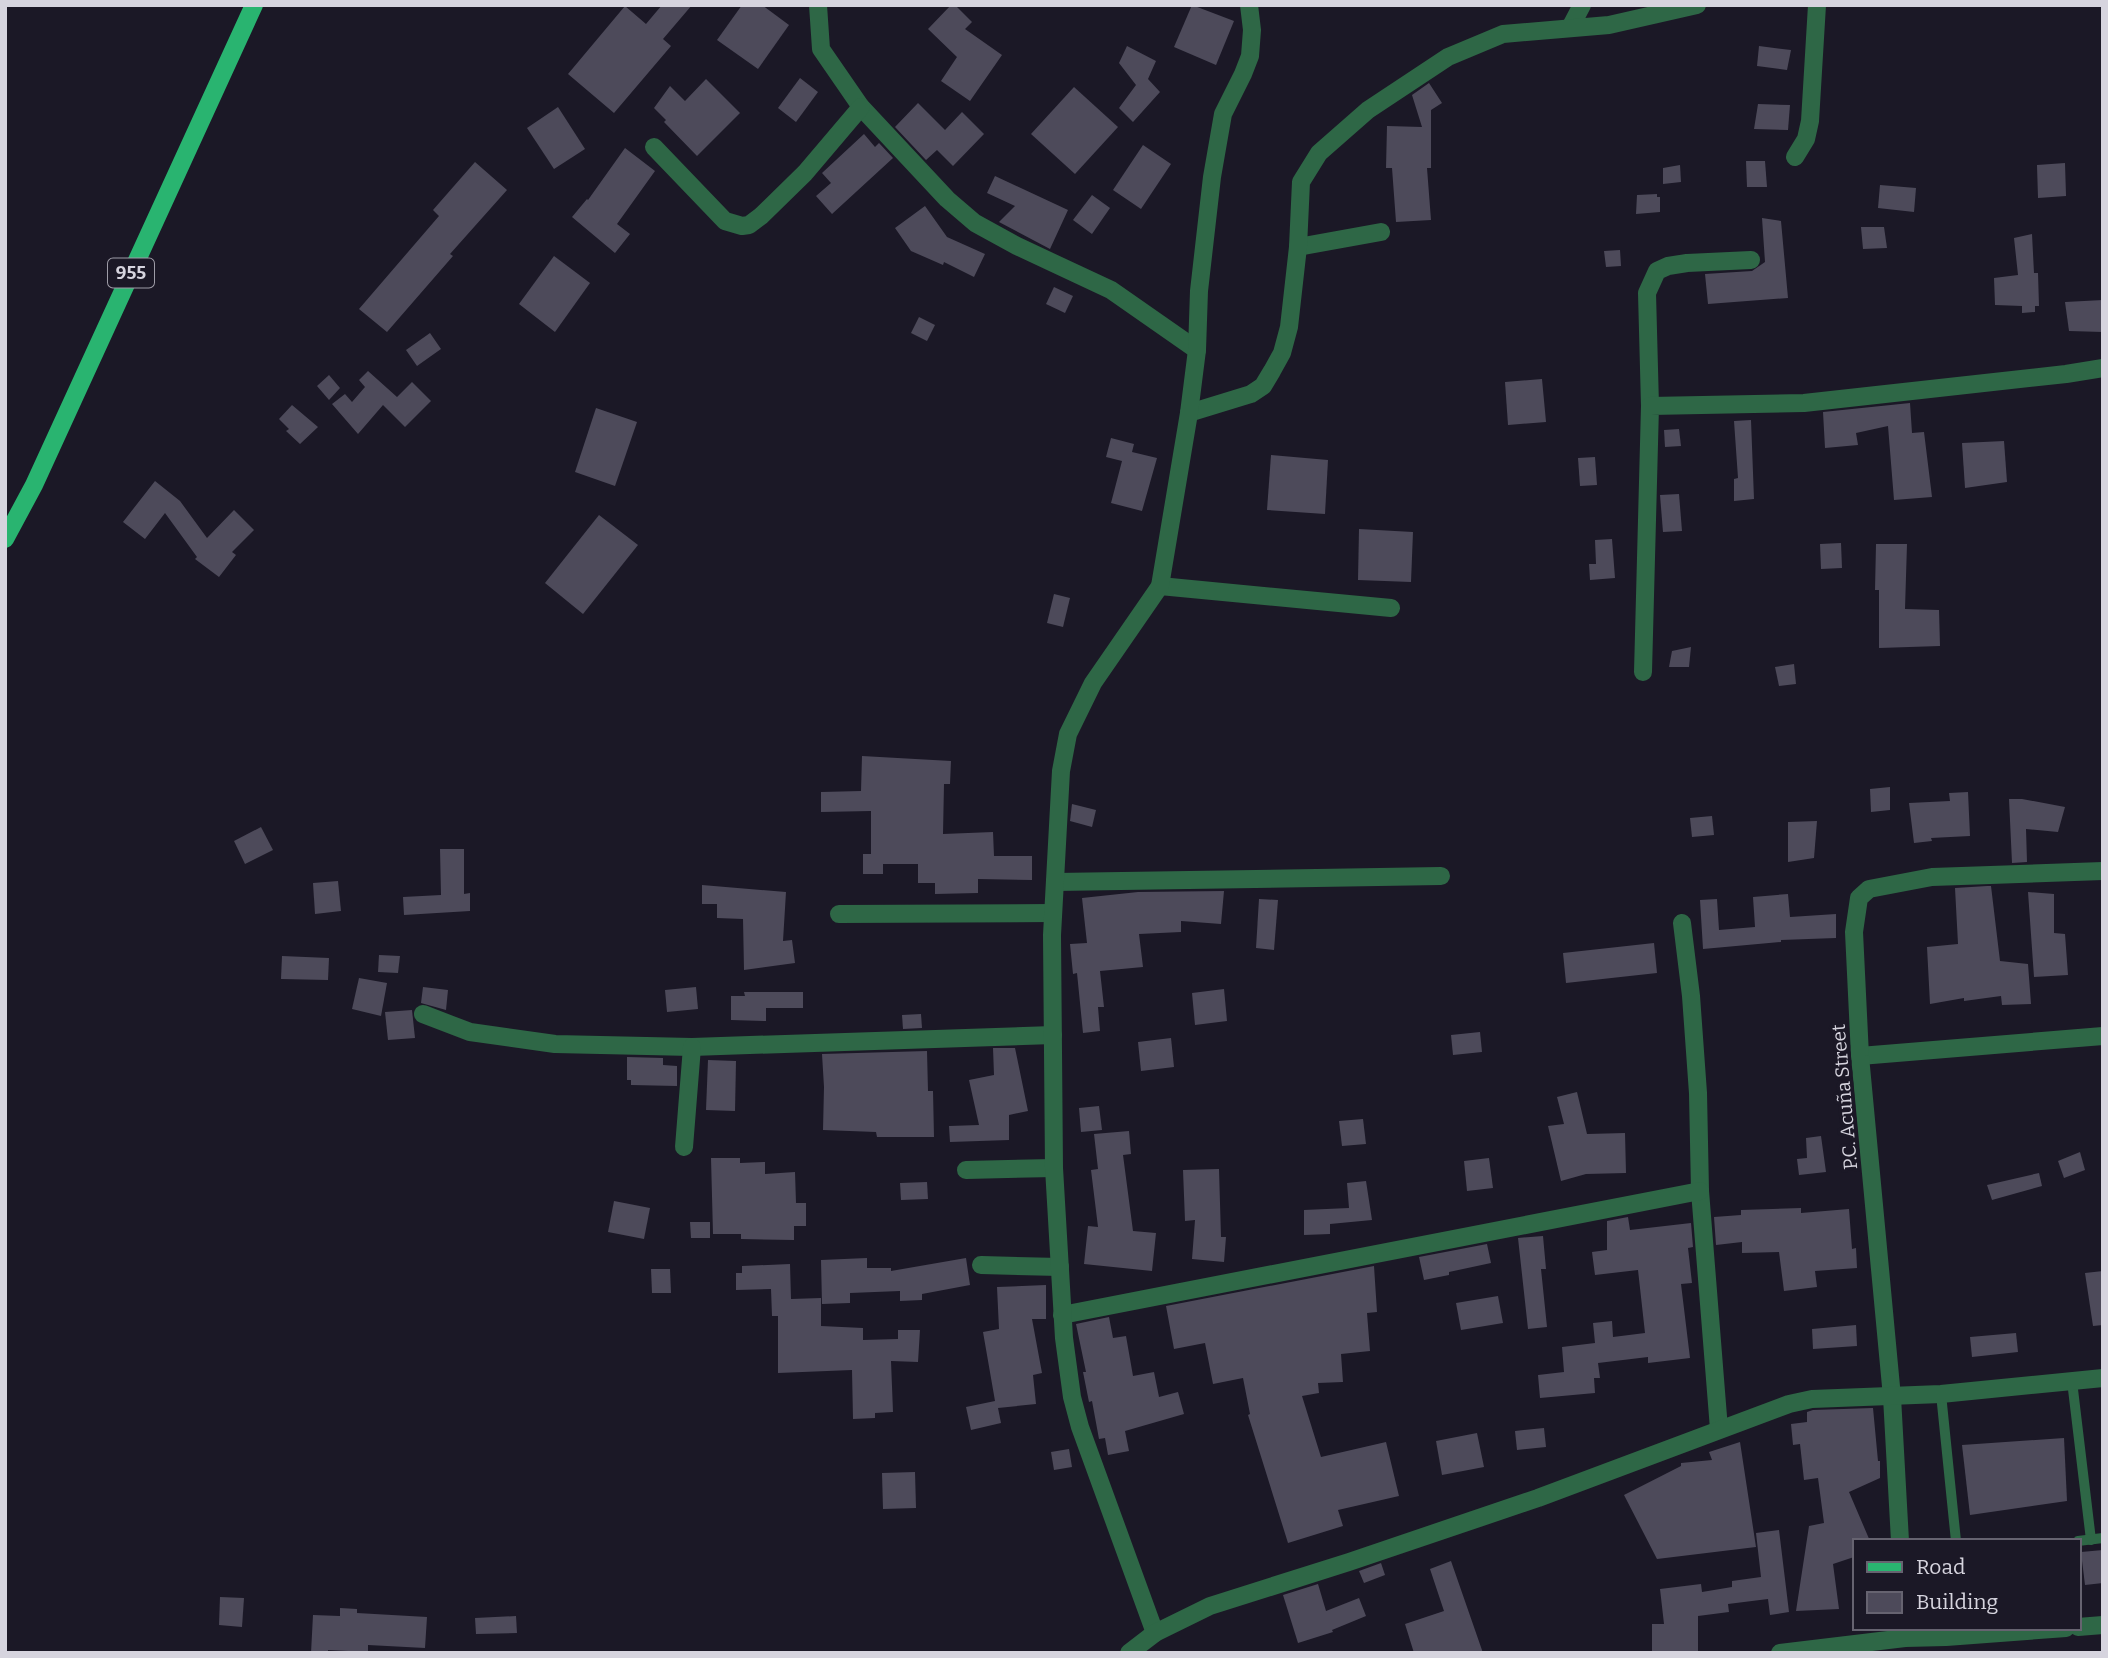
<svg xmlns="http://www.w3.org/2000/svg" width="2108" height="1658" font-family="Bitter,serif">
<rect width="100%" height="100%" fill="#1b1826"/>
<g fill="#4d4a5a">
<path d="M662 5H692L663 39 671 46 614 113 568 74 625 6 646 24Z"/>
<path d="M742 5H762L789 25 758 69 717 40Z"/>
<path d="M951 5H955L972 22 965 29 1002 55 970 101 941 81 957 57 928 29Z"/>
<path d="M1192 5 1234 21 1216 65 1174 47Z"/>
<path d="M1127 46 1156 61 1148 79 1160 92 1133 122 1119 108 1136 85 1119 63Z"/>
<path d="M1759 46 1791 50 1787 70 1757 66Z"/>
<path d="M800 78 818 92 796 122 778 108Z"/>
<path d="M706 79 740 113 697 156 664 122 666 120 654 108 670 86 685 101Z"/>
<path d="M1429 83 1442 103 1431 110V168H1427L1431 220 1396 222 1392 168H1386L1387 126 1422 127 1412 95Z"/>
<path d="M1074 87 1118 127 1075 174 1031 134Z"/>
<path d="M918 103 945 130 962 112 984 134 953 166 937 150 926 160 895 127Z"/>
<path d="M1758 104 1790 105 1788 130 1754 129Z"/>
<path d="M558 107 585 149 554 169 527 128Z"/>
<path d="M864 134 875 147 879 143 893 158 832 214 816 196 831 183 822 173Z"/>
<path d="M1143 145 1171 164 1141 209 1113 190Z"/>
<path d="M625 148 655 171 617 224 630 234 615 253 572 217 587 199 588 200Z"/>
<path d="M1746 161H1765L1767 187H1747Z"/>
<path d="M475 162 507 190 450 254 453 256 387 332 359 309 439 216 433 210Z"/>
<path d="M2065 163 2066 196 2038 198 2037 165Z"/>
<path d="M1680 165 1681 182 1663 184V168Z"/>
<path d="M995 176 1068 210 1050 249 999 222 1015 206 987 193Z"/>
<path d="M1880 185 1916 188 1914 212 1878 208Z"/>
<path d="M1657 194V197H1660V212L1636 214 1637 195Z"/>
<path d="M1092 195 1110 208 1092 234 1073 220Z"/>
<path d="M925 206 947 237 985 254 974 277 944 262 943 265 911 251 895 228Z"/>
<path d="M1762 218 1781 221 1788 298 1708 304 1705 274 1752 271 1765 262Z"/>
<path d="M1861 227H1884L1887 248 1863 249Z"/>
<path d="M2032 234 2034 273H2038L2039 306H2035V312L2022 313V306L1995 305 1994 278 2018 275 2014 238Z"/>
<path d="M1620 250 1621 266 1606 267 1604 251Z"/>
<path d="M554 256 590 283 555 332 519 304Z"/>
<path d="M1054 287 1073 296 1065 313 1046 304Z"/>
<path d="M2103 300V332L2069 331 2065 302Z"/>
<path d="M919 317 935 325 927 341 911 333Z"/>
<path d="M430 333 441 349 417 366 406 350Z"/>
<path d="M368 371 397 397 412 382 431 401 405 427 383 405 358 434 332 404 345 394 352 402 365 387 359 380Z"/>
<path d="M329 375 340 388 329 400 317 386Z"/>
<path d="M1542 379 1546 422 1508 425 1505 382Z"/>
<path d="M1910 403 1912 433 1924 432 1932 497 1894 500 1888 426 1856 433 1858 445 1825 448 1823 412Z"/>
<path d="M292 405 318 427 300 444 286 431 289 429 279 419Z"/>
<path d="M596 408 637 422 615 486 575 472Z"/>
<path d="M1751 420 1754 499 1734 501V479L1738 478 1734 421Z"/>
<path d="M1679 429 1681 446 1665 447 1664 430Z"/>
<path d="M1111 438 1134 444 1132 452 1157 458 1142 511 1111 503 1122 461 1106 457Z"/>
<path d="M2004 441 2007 482 1965 488 1962 443Z"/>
<path d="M1271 455 1328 460 1325 514 1267 510Z"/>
<path d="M1595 457 1597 485 1580 486 1578 458Z"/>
<path d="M155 481 180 501 207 538 234 510 254 530 232 552 236 555 219 577 195 559 197 557 165 513 145 539 123 522Z"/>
<path d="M1679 494 1682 531 1663 532 1660 495Z"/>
<path d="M599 515 638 545 583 614 545 583Z"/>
<path d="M1359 529 1413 532 1411 582 1358 580Z"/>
<path d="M1612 539 1615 578 1590 580 1589 564H1596L1595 540Z"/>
<path d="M1841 543 1842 568 1821 569 1820 544Z"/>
<path d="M1876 544H1907L1905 609 1939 610 1940 646 1879 648V590H1875Z"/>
<path d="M1054 594 1070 598 1063 627 1047 623Z"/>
<path d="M1691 647 1689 667H1669L1672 651Z"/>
<path d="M1794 664 1796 684 1779 686 1775 667Z"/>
<path d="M862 756 951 761 950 784H944L943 834 993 832 994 856H1032V880L978 879V893L935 894V883H918V864H883V874H863V854H871V811L821 812V792L861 791Z"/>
<path d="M1890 787V810L1871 812 1870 789Z"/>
<path d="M1968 792 1970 836 1931 838 1932 841 1914 843 1909 803 1950 801 1949 793Z"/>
<path d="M2009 799H2022L2065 807 2058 832 2026 829 2027 862 2012 863Z"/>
<path d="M1072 804 1096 810 1092 827 1070 821Z"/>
<path d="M1712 816 1714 835 1692 837 1690 818Z"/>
<path d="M1817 821 1814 858 1788 862V822Z"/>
<path d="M261 827 273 850 245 864 234 841Z"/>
<path d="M440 849H464V894L470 893V911L404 915 403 897 441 895Z"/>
<path d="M338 881 341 911 315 914 313 883Z"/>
<path d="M702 885 786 892 783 941 792 940 795 963 744 970 743 919 717 918V904H702Z"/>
<path d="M1987 886H1991L2000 961 2028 964 2031 1004 2002 1005 2001 996 1964 1001V998L1930 1004 1927 947 1958 944 1955 888Z"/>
<path d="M1224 891 1221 924 1181 921V932L1139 934 1143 967 1100 971 1104 1007H1098L1100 1031 1083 1033 1077 973 1073 974 1070 944 1087 943 1082 898 1138 892Z"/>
<path d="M2028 892 2054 894V933L2065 934 2068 975 2034 977Z"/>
<path d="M1788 894 1790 917 1836 914V938L1781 940V942L1703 949 1700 900 1717 899 1719 930 1755 927 1753 897Z"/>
<path d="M1259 899 1278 900 1274 950 1256 948Z"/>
<path d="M1654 943 1657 973 1566 983 1563 953Z"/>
<path d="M379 955 400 956 398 973 378 972Z"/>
<path d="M282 956 329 958 328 980 281 979Z"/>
<path d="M359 978 387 983 381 1016 352 1009Z"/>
<path d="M423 987 448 990 446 1010 421 1003Z"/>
<path d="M696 987 698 1009 667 1012 665 990Z"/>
<path d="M1224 989 1227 1021 1195 1025 1192 993Z"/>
<path d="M744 992H803V1008H766V1021L731 1020V996H745Z"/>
<path d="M412 1010 415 1038 388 1040 385 1012Z"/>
<path d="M921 1014 922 1028 903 1029 902 1015Z"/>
<path d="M1480 1032 1482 1052 1453 1055 1451 1035Z"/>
<path d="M1171 1038 1174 1067 1141 1071 1138 1042Z"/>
<path d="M993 1048H1015L1028 1111 1009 1115V1140L950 1142 949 1126 979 1125 969 1080 994 1075Z"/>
<path d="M927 1051 928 1091H933L934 1137H877L876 1132 823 1130 824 1087 822 1054Z"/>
<path d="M627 1057 663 1058V1065L677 1066V1086L631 1085V1080H627Z"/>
<path d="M708 1060 736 1061 735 1111 706 1110Z"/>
<path d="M1577 1092 1587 1134 1625 1133 1626 1173 1586 1174 1561 1181 1548 1126 1564 1124 1557 1097Z"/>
<path d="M1099 1106 1102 1130 1081 1132 1079 1108Z"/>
<path d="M1363 1119 1366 1144 1342 1146 1339 1121Z"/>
<path d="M1129 1131 1131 1154 1123 1155 1133 1231 1156 1233 1152 1271 1084 1264 1088 1226 1098 1227 1091 1170 1098 1169 1094 1134Z"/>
<path d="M1821 1136 1826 1172 1799 1175 1797 1159 1807 1158 1806 1138Z"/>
<path d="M2080 1152 2085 1170 2064 1178 2058 1161Z"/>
<path d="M711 1158H740V1163L765 1162V1174L795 1172 796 1203H806V1226H794V1240L741 1239V1234H713Z"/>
<path d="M1489 1158 1493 1188 1467 1191 1464 1161Z"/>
<path d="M1219 1169 1221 1237H1226L1224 1262 1192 1259 1195 1220 1185 1221 1183 1170Z"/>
<path d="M2039 1173 2042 1186 1992 1200 1987 1185Z"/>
<path d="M1366 1181 1372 1220 1330 1224V1234L1304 1235V1210L1349 1208 1347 1183Z"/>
<path d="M927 1182 928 1199 901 1200 900 1183Z"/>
<path d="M614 1201 650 1208 644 1239 608 1232Z"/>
<path d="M1801 1208V1213L1849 1209 1852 1249 1856 1248 1857 1268 1815 1271 1817 1287 1784 1291 1779 1252 1742 1253V1242L1716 1245 1714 1217 1741 1215V1210Z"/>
<path d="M1628 1217 1630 1230 1691 1223 1693 1247 1688 1248 1692 1283 1681 1284 1690 1358 1648 1363V1357L1598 1363 1600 1378H1594L1595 1393 1540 1398 1538 1375 1564 1372 1562 1347 1595 1343 1593 1323 1612 1321 1613 1337 1645 1333 1638 1270 1595 1275 1592 1252 1607 1250V1221Z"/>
<path d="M690 1222H710V1238H691Z"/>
<path d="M1543 1236 1546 1269H1541L1547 1327 1528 1329 1518 1238Z"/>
<path d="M1487 1244 1491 1263 1449 1272V1275L1424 1280 1419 1257Z"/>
<path d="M867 1258V1268H891V1271L966 1258 970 1285 922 1294V1300L900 1301V1291L850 1293V1303L822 1304 821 1260Z"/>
<path d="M790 1264 791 1299 821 1298V1326L863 1328V1340L898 1339V1330H920L918 1362 891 1361 893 1412 875 1413V1418L853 1419 852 1370 778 1373V1316H772L771 1289 736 1290V1273H742V1266Z"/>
<path d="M1374 1266 1377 1312 1367 1313 1370 1351 1341 1354 1343 1382 1318 1383 1319 1393 1302 1396 1321 1457 1386 1442 1399 1496 1338 1510 1343 1526 1288 1543 1248 1415 1250 1414 1243 1378 1213 1384 1205 1343 1174 1349 1166 1306Z"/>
<path d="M651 1269H670L671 1293H652Z"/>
<path d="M2103 1271V1325L2093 1326 2085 1273Z"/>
<path d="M1046 1285V1319H1032L1042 1373 1033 1375 1036 1404 998 1408 1001 1423 971 1430 966 1407 995 1401 983 1332 999 1329 997 1287Z"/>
<path d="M1498 1296 1503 1323 1461 1330 1456 1303Z"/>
<path d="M1109 1317 1113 1338 1126 1336 1133 1376 1154 1372 1159 1397 1178 1392 1184 1414 1125 1431 1129 1451 1108 1455 1105 1438 1099 1439 1092 1401 1089 1402 1083 1372H1086L1076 1324Z"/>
<path d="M1856 1325 1857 1346 1813 1349 1812 1329Z"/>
<path d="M2016 1333 2018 1352 1972 1357 1970 1337Z"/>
<path d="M1873 1408 1878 1461H1880V1478L1849 1492 1870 1541H1854V1557L1833 1564 1839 1609 1796 1611 1809 1526 1824 1523 1818 1478 1804 1480 1800 1444 1793 1445 1791 1424 1807 1422V1412L1813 1410Z"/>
<path d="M1544 1428 1546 1447 1517 1450 1515 1431Z"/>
<path d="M1477 1433 1484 1467 1442 1475 1436 1441Z"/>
<path d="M2064 1438 2067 1501 1970 1515 1962 1445Z"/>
<path d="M1740 1442 1756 1547 1657 1559 1624 1495 1681 1466V1463L1712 1460 1709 1452Z"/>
<path d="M1069 1449 1072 1467 1054 1470 1051 1452Z"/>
<path d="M915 1472 916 1508 883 1509 882 1473Z"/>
<path d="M1779 1530 1789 1612 1770 1615 1768 1599 1728 1604 1729 1612 1698 1616V1653H1652V1624H1664L1660 1589 1701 1584 1702 1592 1732 1587V1581L1761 1577 1756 1533Z"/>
<path d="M2103 1550V1583L2085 1585 2081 1552Z"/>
<path d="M1451 1561 1483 1653H1414L1405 1624 1444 1611 1430 1569Z"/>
<path d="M1381 1563 1385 1575 1364 1583 1359 1571Z"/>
<path d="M1318 1584 1326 1611 1359 1598 1366 1616 1332 1630 1333 1632 1298 1643 1283 1595Z"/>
<path d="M220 1597 244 1598 242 1627 219 1625Z"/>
<path d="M340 1608 357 1609V1613L427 1617 425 1648 368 1645V1652L328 1650V1653H311L313 1615 340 1616Z"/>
<path d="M516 1616 517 1633 476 1634 475 1618Z"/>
</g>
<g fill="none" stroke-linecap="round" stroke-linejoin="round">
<g stroke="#2e6746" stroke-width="10">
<path d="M2072 1381 2091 1540"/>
<path d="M1941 1394 1956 1541"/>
<path d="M2078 1541 2103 1538"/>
</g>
<g stroke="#2e6746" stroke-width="18">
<path d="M818 5 821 49 861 107 947 199 975 223 1017 246 1111 290 1197 350"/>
<path d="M1570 28 1582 5"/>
<path d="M654 147 725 221 742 226 749 225 761 216 805 173 861 107"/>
<path d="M1795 157 1806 139 1810 121 1817 5"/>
<path d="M1298 247 1381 232"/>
<path d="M1650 406 1647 293 1657 271 1668 266 1687 263 1751 260"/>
<path d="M1189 413 1251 394 1263 386 1272 371 1282 353 1289 327 1298 247 1301 182 1319 153 1368 110 1448 57 1503 34 1609 25 1697 5"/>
<path d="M1160 586 1391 608"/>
<path d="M1643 672 1650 406 1804 403 2066 374 2103 368"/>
<path d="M1055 882 1441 876"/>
<path d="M839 914 1053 913"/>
<path d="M1682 923 1691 996 1698 1093 1700 1191 1719 1429"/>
<path d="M423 1014 470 1032 555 1044 692 1047 1053 1035"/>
<path d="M1860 1056 2103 1036"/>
<path d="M684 1147 692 1047"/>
<path d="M966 1170 1054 1168"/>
<path d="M981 1265 1060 1267"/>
<path d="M1062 1315 1700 1191"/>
<path d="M1900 1541 1892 1397 1860 1056 1854 932 1859 898 1869 889 1932 877 2103 871"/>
<path d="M2078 1627 2103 1625"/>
<path d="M1155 1633 1080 1427 1072 1397 1064 1338 1054 1168 1052 935 1061 771 1068 734 1093 683 1160 586 1189 413 1197 350 1199 291 1212 177 1223 114 1243 74 1250 56 1252 30 1249 5"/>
<path d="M1129 1653 1155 1633 1210 1606 1349 1562 1538 1498 1789 1404 1812 1399 1941 1394 2103 1378"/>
<path d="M1780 1653 1905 1638 1946 1637 2066 1628"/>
</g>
<path stroke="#29b470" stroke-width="18" d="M5 539 34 485 254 5"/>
</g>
<g text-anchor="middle" stroke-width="7" stroke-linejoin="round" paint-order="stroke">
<rect fill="#1b1826" stroke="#9e9ca7" stroke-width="2" x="108" y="258.5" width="46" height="29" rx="5"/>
<g font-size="18" font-weight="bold" fill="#d6d4de">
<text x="131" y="279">955</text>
</g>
<g font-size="19" fill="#d6d4de" stroke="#1b1826">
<text transform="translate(1844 1097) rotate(-95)" y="7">P.C. Acuña Street</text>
</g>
</g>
<rect width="2108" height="1658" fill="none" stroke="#d6d4de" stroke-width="14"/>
<rect x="1853" y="1539" width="228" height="91" fill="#1b1826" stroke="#666370" stroke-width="2"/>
<rect x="1867" y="1562" width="35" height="10" fill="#29b470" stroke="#666370" stroke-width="2"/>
<text x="1916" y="1574" font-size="21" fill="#d6d4de">Road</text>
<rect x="1867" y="1592" width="35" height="21" fill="#4d4a5a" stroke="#666370" stroke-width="2"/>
<text x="1916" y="1609" font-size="21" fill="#d6d4de">Building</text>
</svg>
